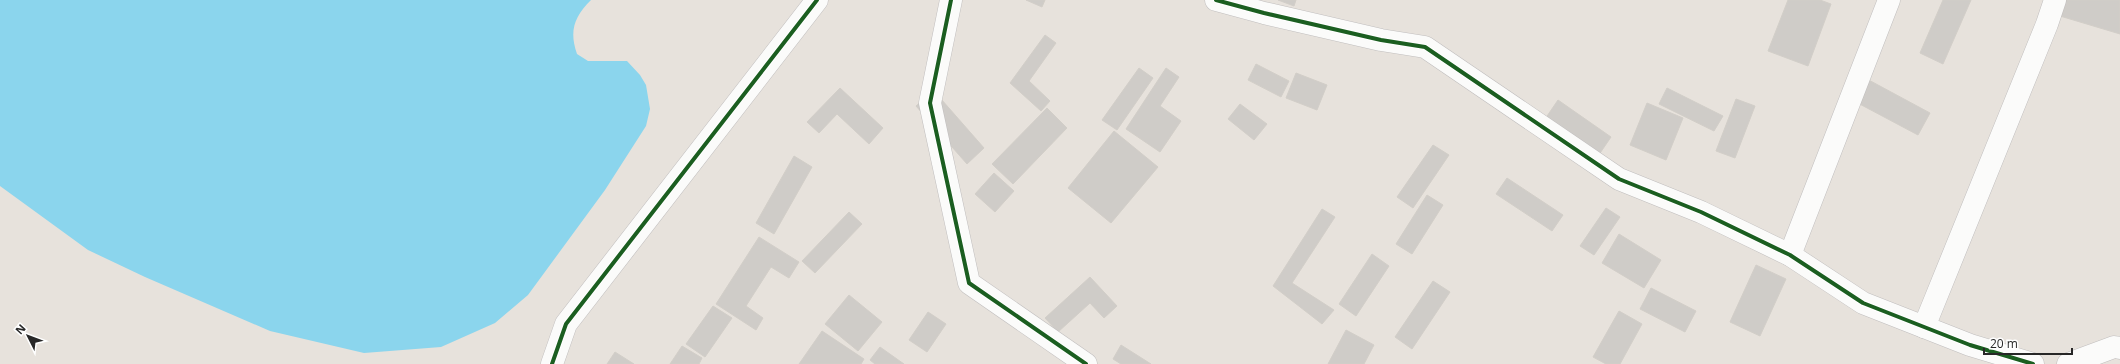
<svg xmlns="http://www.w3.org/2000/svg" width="2120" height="364" font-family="'Open Sans',sans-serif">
<rect width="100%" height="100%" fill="#e7e2dc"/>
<path fill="#8bd5ed" d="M0 0H591C574 17 569 31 577 54L588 61H627L640 75 646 85 650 109 646 126 605 190 528 295 495 323 441 347 364 353 270 331 145 277 88 250 0 186Z"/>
<g fill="#cfccc8" stroke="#d2cec8">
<path d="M1026 0H1045L1042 7Z"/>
<path d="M1278 0H1296L1294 6Z"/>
<path d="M1788 0H1820L1831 4 1808 66 1768 51Z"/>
<path d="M1943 0H1971L1943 64 1920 53Z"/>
<path d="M2065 0H2120V34L2060 16Z"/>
<path d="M1045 35 1056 43 1029 81 1050 101 1041 111 1010 83Z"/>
<path d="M1256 64 1289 81 1281 97 1248 80Z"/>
<path d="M1139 68 1153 78 1117 130 1102 120Z"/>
<path d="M1166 68 1179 77 1160 106 1181 121 1160 152 1126 129Z"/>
<path d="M1296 73 1327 85 1317 110 1286 98Z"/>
<path d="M1865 78 1930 113 1918 135 1854 101Z"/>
<path d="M840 88 883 128 869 144 837 114 819 133 807 122Z"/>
<path d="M1667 88 1723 116 1714 131 1659 104Z"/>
<path d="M934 91 984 148 967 164 916 106Z"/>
<path d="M1736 99 1755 106 1735 158 1716 151Z"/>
<path d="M1558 100 1611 137 1596 159 1543 122Z"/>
<path d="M1647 103 1683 118 1666 160 1630 145Z"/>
<path d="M1240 104 1267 124 1254 140 1228 119Z"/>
<path d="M1047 108 1067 128 1013 184 992 164Z"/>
<path d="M1114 131 1158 167 1111 223 1068 188Z"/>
<path d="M1433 145 1449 155 1413 208 1397 197Z"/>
<path d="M794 156 812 167 774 234 756 223Z"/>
<path d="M994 173 1014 191 995 212 975 194Z"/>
<path d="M1507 178 1563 215 1552 231 1496 194Z"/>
<path d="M1427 195 1443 205 1412 254 1396 244Z"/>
<path d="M1606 208 1620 217 1594 255 1580 246Z"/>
<path d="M1322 209 1335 217 1292 283 1334 310 1322 324 1273 286Z"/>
<path d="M849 212 862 224 815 273 802 261Z"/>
<path d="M1619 234 1661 260 1644 288 1602 263Z"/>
<path d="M759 237 799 262 789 278 771 267 746 306 763 318 756 330 716 304Z"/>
<path d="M1372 254 1389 266 1356 316 1339 304Z"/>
<path d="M1756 265 1786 279 1760 336 1730 322Z"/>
<path d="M1090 277 1117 306 1104 318 1090 303 1058 332 1045 318Z"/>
<path d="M1433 281 1450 292 1412 349 1395 337Z"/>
<path d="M1651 288 1696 311 1685 332 1640 309Z"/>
<path d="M849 295 882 322 858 351 825 324Z"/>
<path d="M713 306 732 318 705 357 686 344Z"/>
<path d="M1619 311 1642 324 1620 364H1606L1593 357Z"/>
<path d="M928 312 946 324 927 352 909 340Z"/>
<path d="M1346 330 1374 345 1364 364H1328Z"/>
<path d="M822 331 864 359 861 364H799Z"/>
<path d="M1121 345 1151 364H1121L1113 359Z"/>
<path d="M682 346 702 358 699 364H670Z"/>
<path d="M880 347 904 364H875L870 360Z"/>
<path d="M615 352 634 364H607Z"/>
</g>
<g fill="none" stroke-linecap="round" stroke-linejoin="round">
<g stroke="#c0bebe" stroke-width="23">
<g id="minor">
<path d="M951 0 930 103 969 283 1086 364"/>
<path d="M1216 0 1264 13 1381 40 1425 47 1619 179 1701 212 1790 255 1863 303 1970 345 2033 364"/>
<path d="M1790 255 1889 0"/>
<path d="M1924 327 2047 24 2055 0"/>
<path d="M552 364 566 324 817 0"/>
<path d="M2068 364 2114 347 2120 348"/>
</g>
</g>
<use href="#minor" stroke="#fbfbfa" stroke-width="22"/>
<g stroke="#fff" stroke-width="6">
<g id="cycleway">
<path d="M951 0 930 103 969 283 1086 364"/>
<path d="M1216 0 1264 13 1381 40 1425 47 1619 179 1701 212 1790 255 1863 303 1970 345 2033 364"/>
<path d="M552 364 566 324 817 0"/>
</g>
</g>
<use href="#cycleway" stroke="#1b5e20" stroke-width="4"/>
</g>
<g transform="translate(28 336) rotate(312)" stroke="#ffffff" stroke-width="3" paint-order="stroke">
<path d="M0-3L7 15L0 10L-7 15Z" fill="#272727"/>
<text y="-6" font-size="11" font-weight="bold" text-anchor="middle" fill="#272727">N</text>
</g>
<path d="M1984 348v6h88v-6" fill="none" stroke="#272727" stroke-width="2"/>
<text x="1990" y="348" font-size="12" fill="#272727" stroke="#ffffff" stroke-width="3" paint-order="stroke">20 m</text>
</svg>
